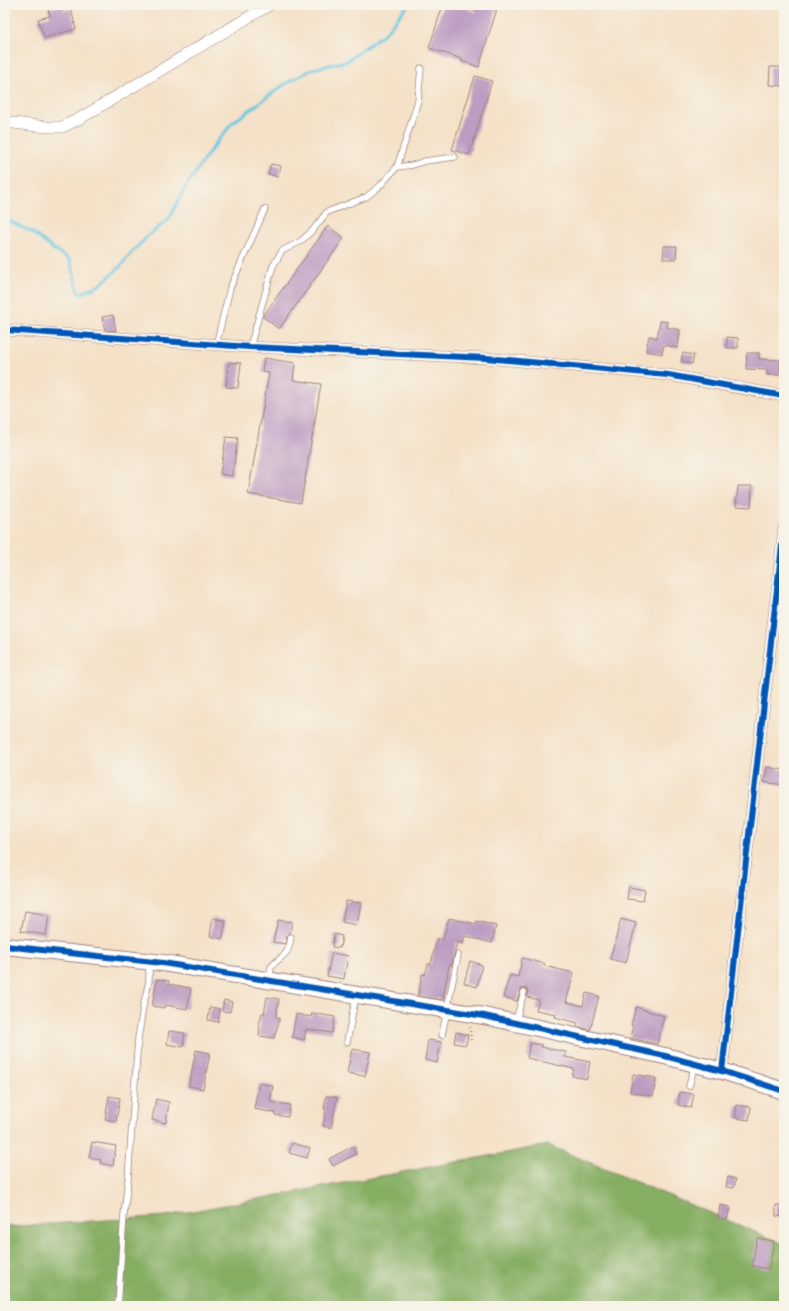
<svg xmlns="http://www.w3.org/2000/svg" width="789" height="1311" font-family="'Comic Neue',sans-serif">
<rect width="100%" height="100%" fill="#f7f3e8"/>
<filter id="ink" filterUnits="userSpaceOnUse"><feTurbulence type="fractalNoise" baseFrequency=".025" numOctaves="2"/><feDisplacementMap in="SourceGraphic" scale="8" xChannelSelector="R" yChannelSelector="G"/><feConvolveMatrix kernelMatrix="1 2 1 2 8 2 1 2 1" color-interpolation-filters="sRGB"/></filter>
<filter id="wash" filterUnits="userSpaceOnUse"><feTurbulence type="fractalNoise" baseFrequency=".012" numOctaves="4" result="noise"/><feDisplacementMap in="SourceGraphic" scale="16" xChannelSelector="R" yChannelSelector="G"/><feGaussianBlur stdDeviation="0.9" result="paint"/><feColorMatrix in="noise" values="0 0 0 0 0 0 0 0 0 0 0 0 0 0 0 0 0 1.4 0 .05"/><feComposite in="paint" operator="in"/></filter>
<g filter="url(#wash)">
<rect width="100%" height="100%" fill="#f4e1c7"/>
<path fill="#86ae64" stroke="#686648" d="M548 1145 784 1244V1306H5V1227L166 1216Z"/>
<g fill="none" stroke-linecap="round" stroke-linejoin="round">
<path stroke="#64c6e2" stroke-width="3" d="M5 219 32 232 53 249 70 260 79 294 100 285 120 267 132 252 148 236 169 219 186 186 210 151 232 123 285 84 313 69 347 61 385 33 408 5"/>
</g>
<g id="blocks">
<g fill="#bc9dc2">
<path d="M63 5 64 10 71 9 76 29 44 38 38 19 50 16 48 9Z"/>
<path d="M443 5H457L476 12 479 5H498L479 67 461 61 462 59 429 48Z"/>
<path d="M770 67H784V86L769 85Z"/>
<path d="M475 76 492 81 469 155 452 150Z"/>
<path d="M271 164 281 166 278 177 268 174Z"/>
<path d="M328 226 344 238 279 329 263 317V316Z"/>
<path d="M664 246H677L676 259H663Z"/>
<path d="M113 315 116 331 105 330 102 317Z"/>
<path d="M660 321 668 322 667 327 680 330 678 348 664 345 662 354 646 351 649 336 657 338Z"/>
<path d="M727 337 738 338V348H727Z"/>
<path d="M683 353 694 355 692 364 681 361Z"/>
<path d="M747 353H759V359L780 360 779 375H767V370L746 369Z"/>
<path d="M264 358 295 363 293 380 321 384 301 503 248 494 269 373 262 372Z"/>
<path d="M229 362 241 363 238 388 226 387Z"/>
<path d="M226 437 238 438 232 476 220 474Z"/>
<path d="M738 486H752L751 507 736 506Z"/>
<path d="M767 767 784 770 783 785 764 782Z"/>
<path d="M629 887 645 890 643 901 627 899Z"/>
<path d="M346 901 361 903 357 925 342 922Z"/>
<path d="M25 911 49 915 46 935 21 931Z"/>
<path d="M213 918 226 921 222 939 210 936Z"/>
<path d="M449 918 476 924 477 921 496 926 492 943 465 936 463 944 457 942 452 965H449L443 1000 418 996 422 974 425 975 428 964H431L437 938 443 940Z"/>
<path d="M621 919 636 923 626 963 610 959Z"/>
<path d="M278 920 292 922 290 933 287 936 285 944 273 942Z"/>
<path d="M334 934 342 936 340 948 332 947Z"/>
<path d="M332 953 348 956 344 979 327 976Z"/>
<path d="M522 958 545 964 544 966 574 973 566 1002 583 1006 586 993 599 996 590 1030 577 1026 578 1023 555 1017 556 1014 536 1010 539 1000 527 997 528 991 526 988 521 989 517 1001 503 997 510 975 518 977Z"/>
<path d="M470 961 482 965 477 987 464 983Z"/>
<path d="M157 979 169 981 168 984 191 988 187 1009 165 1005 164 1008 152 1006Z"/>
<path d="M267 997 279 999 276 1017 280 1018 274 1038 259 1036 260 1025 259 1024 262 1013 264 1014Z"/>
<path d="M224 1000 232 1002 230 1012 222 1011Z"/>
<path d="M210 1007 220 1009 218 1022 208 1020Z"/>
<path d="M636 1007 664 1016 657 1044 630 1038 633 1025H631Z"/>
<path d="M312 1013 335 1017 332 1033 306 1029 304 1040 292 1037 296 1014 311 1017Z"/>
<path d="M169 1031 185 1033 183 1047 167 1044Z"/>
<path d="M456 1032 468 1035 466 1045 454 1043Z"/>
<path d="M428 1040 441 1042 437 1063 425 1060Z"/>
<path d="M530 1043 542 1045 541 1047 566 1052 565 1057 590 1062 587 1079 572 1076 574 1069 527 1058Z"/>
<path d="M352 1049 370 1052 365 1076 347 1073Z"/>
<path d="M196 1050 210 1053 203 1089 189 1086Z"/>
<path d="M633 1074 656 1078 653 1096 630 1092Z"/>
<path d="M259 1083 273 1086 270 1102 290 1105 288 1117 275 1115V1113L254 1109Z"/>
<path d="M680 1092 694 1094 691 1108 678 1105Z"/>
<path d="M109 1096 120 1098 116 1121 105 1119Z"/>
<path d="M326 1096 337 1097 331 1128 323 1126 326 1109H324Z"/>
<path d="M156 1099 169 1102 166 1123 152 1120Z"/>
<path d="M737 1105 751 1107 749 1120 735 1118Z"/>
<path d="M92 1142 116 1146 113 1166 100 1163 101 1160 89 1157Z"/>
<path d="M292 1143 310 1148 307 1158 289 1153Z"/>
<path d="M353 1146 356 1154 333 1166 329 1159Z"/>
<path d="M728 1177 736 1179 734 1188 726 1187Z"/>
<path d="M720 1205 730 1207 727 1220 718 1218Z"/>
<path d="M776 1205 784 1206V1217L776 1216Z"/>
<path d="M757 1238 774 1241 769 1269 752 1266Z"/>
</g>
</g>
</g>
<g filter="url(#ink)">
<use href="#blocks" fill-opacity="0" stroke="#9f8079" stroke-width="1"/>
<g fill="none" stroke-linecap="round" stroke-linejoin="round">
<g stroke="#9f8079" stroke-width="7">
<g id="lane">
<path d="M397 167 413 165 425 161 455 157"/>
<path d="M216 345 230 288 265 209"/>
<path d="M250 347 273 266 282 251 301 241 313 230 327 212 366 197 379 187 397 167 418 101 421 68"/>
<path d="M270 979 271 967C283 953 288 958 291 937"/>
<path d="M515 1023 524 992"/>
<path d="M442 1035 458 955"/>
<path d="M347 1042 356 995"/>
<path d="M689 1086 695 1064"/>
<path d="M118 1306 124 1214 128 1180 138 1039 143 1007 149 981V964"/>
</g>
</g>
<g stroke="#9f8079" stroke-width="12">
<g id="street">
<path d="M5 122 47 127H62L79 119 269 5"/>
<path d="M5 330 250 347 486 358 668 375 784 396"/>
<path d="M722 1071 784 528"/>
</g>
</g>
<g stroke="#9f8079" stroke-width="18">
<path id="secondary" d="M5 946 163 963 484 1016 665 1056 722 1071 784 1091"/>
</g>
<path stroke="#9f8079" stroke-width="2" stroke-dasharray="1 3" stroke-linecap="butt" d="M470 1027 471 1041"/>
<use href="#lane" stroke="#fff" stroke-width="5.5"/>
<use href="#street" stroke="#fff" stroke-width="11"/>
<use href="#secondary" stroke="#fff" stroke-width="16"/>
<g stroke="#f7f3e8" stroke-width="8">
<g id="cycleway">
<path d="M5 330 250 347 486 358 668 375 784 396"/>
<path d="M5 946 163 963 484 1016 665 1056 722 1071 784 1091"/>
<path d="M722 1071 784 528"/>
</g>
</g>
<use href="#cycleway" stroke="#0057b8" stroke-width="6"/>
</g>
</g>
<rect width="789" height="1311" fill="none" stroke="#f7f3e8" stroke-width="20"/>
</svg>
